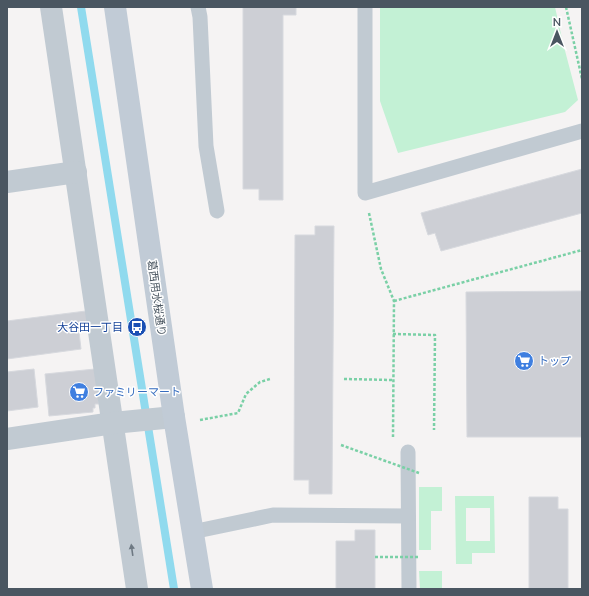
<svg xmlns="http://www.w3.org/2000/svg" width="589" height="596" font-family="Mulish,'Noto Sans JP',sans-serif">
<rect width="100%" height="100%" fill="#f5f3f3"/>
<g fill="#c3f1d5" fill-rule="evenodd">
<path d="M380 7H555L563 43 578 100 565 112 398 153 380 101Z"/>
<path d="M419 487H442V511H431V550H419Z"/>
<path d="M455 496H494L495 553H472V564H456ZM466 508H490V541H466Z"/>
<path d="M419 571H442V589H420Z"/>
</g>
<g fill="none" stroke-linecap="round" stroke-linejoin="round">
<path stroke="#90daee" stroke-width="8" d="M81 7 174 589"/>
</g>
<g fill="#cdcfd5" stroke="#d7d9de">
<path d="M243 7H296V15H283V200H259V189H243Z"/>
<path d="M582 169V213L441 251 435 233 428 235 421 213Z"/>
<path d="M315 226H334L332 494H309V480H294L295 235H315Z"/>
<path d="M582 291V437H467L466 292Z"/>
<path d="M86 311 89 330 79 332 81 349 7 359V321Z"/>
<path d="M34 369 38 407 7 411V372Z"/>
<path d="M95 369 99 404H95V408H93V412L49 416 45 374Z"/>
<path d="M529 497H558V509H568V589H529Z"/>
<path d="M355 530H375V589H336V541H355Z"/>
</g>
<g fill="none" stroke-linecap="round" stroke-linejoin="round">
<g stroke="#7ad0a6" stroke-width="2.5" stroke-dasharray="3 2" stroke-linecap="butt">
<path d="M566 7 582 79"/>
<path d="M369 213 381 269 394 301 393 437"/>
<path d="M394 301 582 250"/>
<path d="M393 334 435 335 434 430"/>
<path d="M344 379 393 380"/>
<path d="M200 420 238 413 246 394 260 382 270 379"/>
</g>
<g stroke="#c1cad2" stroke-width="15">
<path d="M198 7 200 17 206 146 217 211"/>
<path d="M365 7V193L582 131"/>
<path d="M408 452 409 589"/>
<path d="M192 532 273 515 408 516"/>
</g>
<g stroke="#c1cad2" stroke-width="22">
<path d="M51 7 137 589"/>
<path d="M7 182 76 172"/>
<path d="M7 439 113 423 174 417"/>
</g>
<path stroke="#c1cbd6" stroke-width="22" d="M115 7 174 417 202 589"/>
<g stroke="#7ad0a6" stroke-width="2.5" stroke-dasharray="3 2" stroke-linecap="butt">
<path d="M341 445 419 473"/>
<path d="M375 557H419"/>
</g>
</g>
<defs><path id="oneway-solid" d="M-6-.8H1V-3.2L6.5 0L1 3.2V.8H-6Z"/></defs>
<use fill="#6e7983" href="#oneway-solid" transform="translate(132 550) rotate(-98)"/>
<defs>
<g id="bus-disc" transform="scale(1)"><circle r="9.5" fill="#1a4fb4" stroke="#fff"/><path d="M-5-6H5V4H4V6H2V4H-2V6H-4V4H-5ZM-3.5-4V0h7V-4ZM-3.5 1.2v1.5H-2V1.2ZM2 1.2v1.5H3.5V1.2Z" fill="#fff"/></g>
<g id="supermarket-disc" transform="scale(1)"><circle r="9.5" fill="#3f7fe0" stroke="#fff"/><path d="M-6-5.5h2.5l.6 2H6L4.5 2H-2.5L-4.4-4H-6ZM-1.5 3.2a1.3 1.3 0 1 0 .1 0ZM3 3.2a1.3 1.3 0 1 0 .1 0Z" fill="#fff"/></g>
</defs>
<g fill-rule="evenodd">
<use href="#bus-disc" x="137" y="327"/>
<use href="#supermarket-disc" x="524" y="361"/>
<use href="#supermarket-disc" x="79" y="392"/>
</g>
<g text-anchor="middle" stroke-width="3" stroke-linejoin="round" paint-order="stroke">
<g font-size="11" fill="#4a5661" stroke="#fff">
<text transform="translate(157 298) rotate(82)" y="4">葛西用水桜通り</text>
</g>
<g font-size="11" fill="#164399" stroke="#fff" text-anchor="end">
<text x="123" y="331">大谷田一丁目</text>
</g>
<g font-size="11" fill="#366cbe" stroke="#fff" text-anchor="start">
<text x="538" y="365">トップ</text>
<text x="93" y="396">ファミリーマート</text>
</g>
</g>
<rect width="589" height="596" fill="none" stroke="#4a5661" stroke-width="16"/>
<g transform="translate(557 32)" stroke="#ffffff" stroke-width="3" paint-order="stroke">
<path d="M0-3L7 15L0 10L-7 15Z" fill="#4a5661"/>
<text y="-6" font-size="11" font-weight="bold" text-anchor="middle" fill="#4a5661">N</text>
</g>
</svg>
